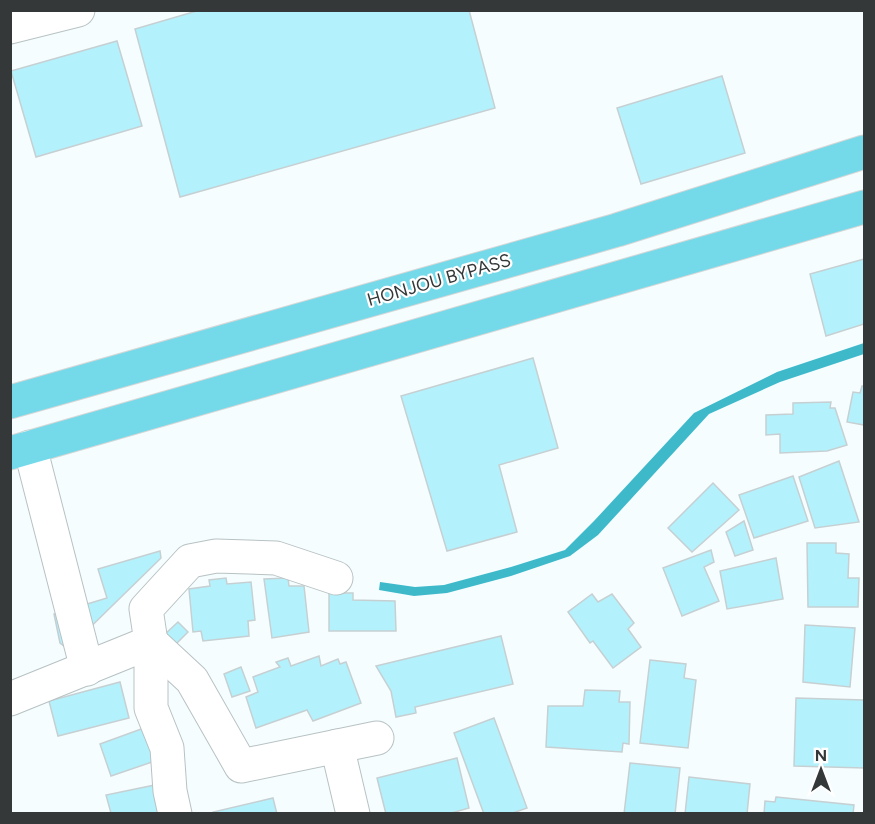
<svg xmlns="http://www.w3.org/2000/svg" width="875" height="824" font-family="Figtree,sans-serif">
<rect width="100%" height="100%" fill="#f5fdff"/>
<path fill="#3eb9ca" d="M864 343V354L780 382 709 414 598 535 570 556 511 576 447 593 414 596 379 590 380 582 415 587 444 585 511 567 565 550 594 521 694 413 777 372Z"/>
<g fill="#b3f2fd" stroke="#c6d0d2" stroke-width="1.5">
<path d="M200 10H469L495 108 180 197 135 29Z"/>
<path d="M117 41 142 126 36 157 11 71Z"/>
<path d="M722 76 745 153 641 184 617 108Z"/>
<path d="M864 259V324L826 336 810 274Z"/>
<path d="M533 358 558 448 499 465 517 532 447 551 401 396Z"/>
<path d="M862 386H864V425L847 422 853 392 860 393Z"/>
<path d="M831 402 830 408H835L847 445 827 451 780 453V434L766 435V415L793 414V403Z"/>
<path d="M839 461 859 522 815 528 799 477Z"/>
<path d="M793 476 808 521 754 538 739 495Z"/>
<path d="M713 483 739 510 692 552 668 528Z"/>
<path d="M744 521 753 550 735 556 726 532Z"/>
<path d="M807 543H836V553L849 554 848 578H859L858 607H808Z"/>
<path d="M711 550 714 562 704 567 719 601 682 616 663 568Z"/>
<path d="M160 551 161 558 68 649 60 643 54 614 107 598 98 569Z"/>
<path d="M776 558 783 599 727 609 720 571Z"/>
<path d="M226 578 227 584 251 582 255 620 248 621 249 636 203 641 201 631 193 632 189 589 210 586 209 580Z"/>
<path d="M288 578 289 586H304L309 632 272 638 264 579Z"/>
<path d="M329 593H353V600L395 601 396 631H329Z"/>
<path d="M592 594 598 602 612 594 634 623 628 629 641 647 613 668 593 641 590 643 568 612Z"/>
<path d="M178 622 188 632 174 646 163 636Z"/>
<path d="M805 625 855 628 850 687 803 682Z"/>
<path d="M501 636 513 684 415 707 416 713 396 717 391 691 376 666Z"/>
<path d="M319 656 321 666 338 659 340 664 346 662 361 703 313 721 307 710 256 728 246 697 258 692 253 677 280 667 276 662 288 658 291 666Z"/>
<path d="M650 660 686 664 684 678 696 680 688 748 640 743Z"/>
<path d="M241 667 250 691 232 697 224 674Z"/>
<path d="M120 682 129 718 58 736 49 701Z"/>
<path d="M585 690 620 691 619 702H630L629 744 623 743 622 752 546 747 548 706H583Z"/>
<path d="M796 698 864 700V768L794 766Z"/>
<path d="M494 718 527 808 510 814H484L454 733Z"/>
<path d="M144 728 155 761 111 776 100 744Z"/>
<path d="M457 758 469 808 448 814H386L377 778Z"/>
<path d="M630 763 680 768 675 814H624Z"/>
<path d="M689 777 750 784 747 814H685Z"/>
<path d="M155 785 161 814H109L111 813 106 795Z"/>
<path d="M776 797 854 805 853 814H764L765 801 775 802Z"/>
<path d="M273 798 277 814H213V812Z"/>
</g>
<g fill="none" stroke-linecap="round" stroke-linejoin="round">
<g stroke="#b8c2c3" stroke-width="35">
<g id="street">
<path d="M10 27 78 10"/>
<path d="M30 447 87 669"/>
<path d="M151 642 192 680 241 766 377 738"/>
<path d="M151 642V708L167 748 170 791 175 814"/>
<path d="M10 699 151 642 146 609 190 561 216 556 276 558 336 578"/>
<path d="M337 746 353 814"/>
</g>
</g>
<g stroke="#d6d7d7" stroke-width="35">
<g id="highway">
<path d="M10 402 617 230 864 152"/>
<path d="M10 453 864 207"/>
</g>
</g>
<use href="#street" stroke="#fff" stroke-width="33"/>
<use href="#highway" stroke="#74d9e9" stroke-width="33"/>
</g>
<g text-anchor="middle" stroke-width="4.5" stroke-linejoin="round" paint-order="stroke">
<g font-size="18" fill="#343839" stroke="#fff">
<text transform="translate(439 280) rotate(-16)" y="6">HONJOU BYPASS</text>
</g>
</g>
<rect width="875" height="824" fill="none" stroke="#343839" stroke-width="24"/>
<g transform="translate(821 770)" stroke="#ffffff" stroke-width="4.5" paint-order="stroke">
<path d="M0-4.5L10 22L0 15L-10 22Z" fill="#343839"/>
<text y="-9" font-size="16" font-weight="bold" text-anchor="middle" fill="#343839">N</text>
</g>
</svg>
